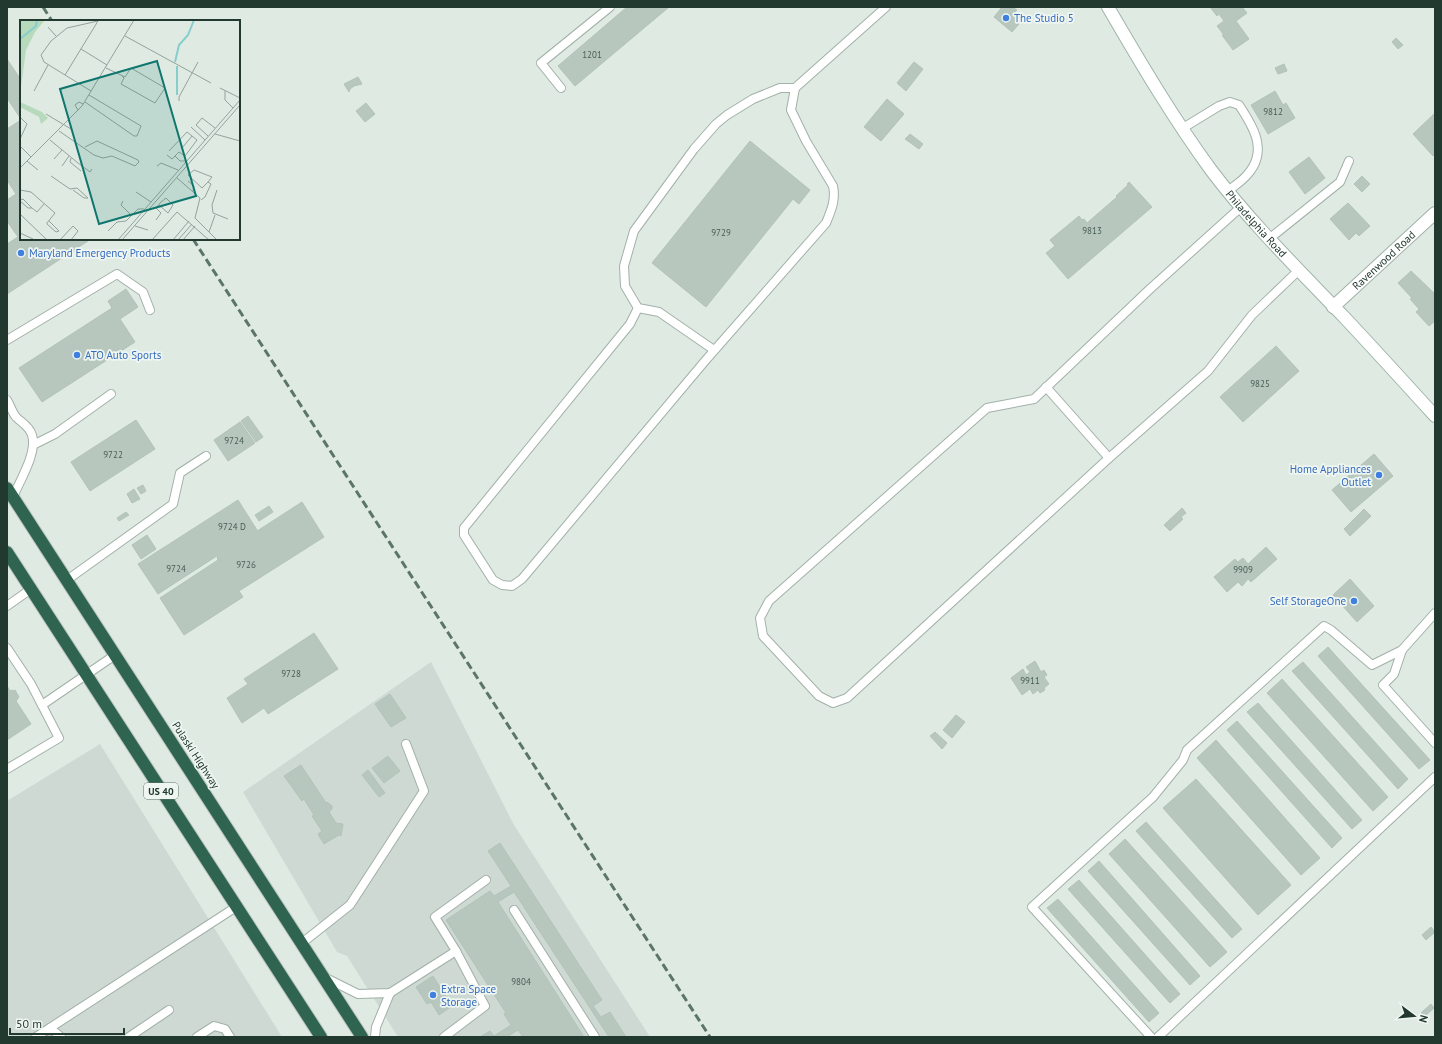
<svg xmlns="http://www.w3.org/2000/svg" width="1442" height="1044" font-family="'PT Sans',sans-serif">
<rect width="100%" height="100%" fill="#dfeae3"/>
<g fill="#cdd9d2">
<path d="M431 662 514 825 650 1037H398L347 956 337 952 243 792Z"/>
<path d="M100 744 282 1037H7V801Z"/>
</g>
<g fill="#b7c7be" stroke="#b2c3b9">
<path d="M627 7H669L575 86 558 66Z"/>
<path d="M1002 7H1008L1010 9 1012 7 1017 10 1015 12 1018 15 1014 20 1019 24 1012 32 994 17Z"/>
<path d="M1210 7H1242L1247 13 1236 21 1249 39 1233 50 1222 35H1224L1217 26 1224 21 1219 14 1217 16Z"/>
<path d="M1396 38 1403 45 1398 49 1392 42Z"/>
<path d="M7 59 21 80V119L7 98Z"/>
<path d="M914 62 923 69 906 91 897 83Z"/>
<path d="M1284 64 1287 71 1278 74 1275 68Z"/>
<path d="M358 77 362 84 354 86 350 89 349 92 344 84Z"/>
<path d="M1275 91 1283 105 1286 103 1295 118 1268 134 1251 105Z"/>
<path d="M887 99 904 114 881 141 864 127Z"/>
<path d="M366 103 375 114 365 122 356 111Z"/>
<path d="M1435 113V154L1433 156 1413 134Z"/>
<path d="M21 120V239H91L7 294V244L18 237 7 221V200L16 194 7 180V129Z"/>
<path d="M910 134 923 144 919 149 905 139Z"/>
<path d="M750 141 810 190 799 204 793 199 706 307 652 263Z"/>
<path d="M1309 157 1325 178 1305 194 1289 172Z"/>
<path d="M1362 176 1370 184 1362 192 1354 184Z"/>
<path d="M1129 182 1152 207 1068 279 1046 253 1055 246 1050 240 1079 216 1082 220 1084 219 1087 223 1117 197 1116 196 1128 185 1127 184Z"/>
<path d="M1348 203 1370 226 1359 236 1356 233 1349 240 1330 219Z"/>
<path d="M1411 271 1435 294V321L1429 326 1416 312 1419 309 1410 299 1412 298 1398 283Z"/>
<path d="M126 289 138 307 120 319 135 342 42 402 19 368 112 308 108 301Z"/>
<path d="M1276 346 1299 371 1243 422 1220 397Z"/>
<path d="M248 416 263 437 256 442 241 421Z"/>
<path d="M136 420 155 449 90 491 71 462Z"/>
<path d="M240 422 255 443 228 461 214 440Z"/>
<path d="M1374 454 1393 476 1351 512 1332 490Z"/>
<path d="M143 485 146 491 141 494 137 488Z"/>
<path d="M134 489 140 499 132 503 127 494Z"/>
<path d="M238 500 257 530 158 594 138 564Z"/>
<path d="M302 502 324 537 239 591 243 597 184 635 160 598 218 560 217 557Z"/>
<path d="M269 506 273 512 259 521 255 515Z"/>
<path d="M1182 508 1186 513 1181 517 1183 519 1170 531 1164 525Z"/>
<path d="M1364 509 1371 516 1350 536 1344 529Z"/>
<path d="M126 512 129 515 119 521 117 518Z"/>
<path d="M147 535 156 549 141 559 132 545Z"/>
<path d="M1266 547 1277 559 1251 582 1248 579 1242 586 1238 582 1227 592 1214 577 1235 559 1238 562 1243 558 1248 564Z"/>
<path d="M1350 579 1374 606 1357 622 1333 595Z"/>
<path d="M314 633 338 669 268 714 264 708 242 723 227 698 248 684 244 679Z"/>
<path d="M1328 647 1430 760 1419 769 1318 656Z"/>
<path d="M1035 661 1041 672 1044 670 1047 675 1044 677 1049 684 1044 688 1045 690 1040 693 1038 690 1033 694 1030 689 1022 695 1011 678 1023 669 1026 675 1030 672 1026 667Z"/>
<path d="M1303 662 1408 779 1398 789 1292 671Z"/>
<path d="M1282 679 1388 797 1373 811 1267 693Z"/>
<path d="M7 686 10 691 12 690 13 691 15 690 19 697 16 701 31 724 7 740Z"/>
<path d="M390 694 406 718 391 727 375 704Z"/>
<path d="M1258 703 1362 820 1352 829 1247 712Z"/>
<path d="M956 715 965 722 952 738 943 730Z"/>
<path d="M1237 721 1342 838 1332 848 1227 730Z"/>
<path d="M935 732 947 743 942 749 930 736Z"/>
<path d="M1216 740 1320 858 1301 875 1197 758Z"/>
<path d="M388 756 400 771 384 783 372 768Z"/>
<path d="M301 765 326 803 327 802 332 806V809L329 812 336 823 343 824 341 836 339 835 324 844 318 834 322 831 312 816 314 815 304 799 302 801 284 776Z"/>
<path d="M368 770 385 793 379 797 362 775Z"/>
<path d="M1196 779 1291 885 1258 915 1163 808Z"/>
<path d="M1146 822 1242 929 1232 938 1136 831Z"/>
<path d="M1125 839 1227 952 1210 967 1109 854Z"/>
<path d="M500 843 602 1000 593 1006 601 1017 610 1012 626 1037H609L514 892 498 902 584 1037H523L518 1030 507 1037H480L490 1031 494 1036 511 1025 504 1014 506 1013 446 920 490 891 494 896 511 886 488 851Z"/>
<path d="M1099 861 1200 976 1190 985 1088 871Z"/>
<path d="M1079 880 1180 994 1170 1003 1068 889Z"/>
<path d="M1058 899 1159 1013 1149 1022 1047 908Z"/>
<path d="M1431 927 1435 932 1426 940 1422 935Z"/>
<path d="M433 976 452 1006 439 1015 431 1002 427 1004 416 987Z"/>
<path d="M1431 1004 1434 1008 1424 1017 1421 1013Z"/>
</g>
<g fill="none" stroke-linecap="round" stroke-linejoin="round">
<g stroke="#a2b1a9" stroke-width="10">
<g id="lane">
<path d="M561 88 541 63 610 7"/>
<path d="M1183 128 1219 106 1230 102 1239 105C1253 126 1269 151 1247 175 1242 181 1234 186 1228 191"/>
<path d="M1241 207 1151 288 1034 399 987 408 769 601 760 618 763 636 819 696 833 703 847 698 1109 458 1208 371 1252 315 1299 270"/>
<path d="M1269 239 1340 182 1349 161"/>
<path d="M638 308 630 324 464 528V535L493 580 502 585 512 586 522 579 705 361 826 223C831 211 836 200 833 186L806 141 791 110 795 88"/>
<path d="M7 340 117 274 143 292 150 310"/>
<path d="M714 350 659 312 638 308 625 286 624 266 634 231 694 149 716 124 727 115 753 99 780 88H795L886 7"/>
<path d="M1046 387 1109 458"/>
<path d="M7 400C10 405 12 412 16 417 22 423 29 426 32 435 38 452 19 482 13 497"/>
<path d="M33 445 55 434 111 394"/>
<path d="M67 580 173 504 180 473 206 456"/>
<path d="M7 606 31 589"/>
<path d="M7 648 31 684 59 738 7 769"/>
<path d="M1402 650 1394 674 1383 685 1435 743"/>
<path d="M42 705 115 655"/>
<path d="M514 910 595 1037"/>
<path d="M302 943 350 905 424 791 406 744"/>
<path d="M324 977 358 994 390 993 456 951 435 917 486 880"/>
<path d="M50 1028 61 1037"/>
<path d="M36 1037 236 907"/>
<path d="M129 1037 169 1010"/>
<path d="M197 1037 214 1026 225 1029 230 1037"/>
<path d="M375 1037 376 1027 390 993"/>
<path d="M444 1037 485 1006 456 951"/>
<path d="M1151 1037 1032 907 1153 797 1183 760 1187 750 1324 626 1331 630 1372 665 1402 650 1435 613"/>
<path d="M1158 1037 1435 777"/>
</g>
</g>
<g stroke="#a2b1a9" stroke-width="14">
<g id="street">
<path id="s1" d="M1333 307 1435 213"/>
</g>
</g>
<g stroke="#9fb5a9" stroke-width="14">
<g id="secondary">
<path id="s2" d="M1108 7C1140 62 1173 118 1211 170 1251 223 1299 270 1345 318 1375 350 1405 383 1435 416"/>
</g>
</g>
<g stroke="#bcc4c0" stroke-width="14">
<g id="highway">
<path d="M7 488 362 1037"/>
<path d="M7 552 321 1037"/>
</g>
</g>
<use href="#lane" stroke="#fff" stroke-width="8"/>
<use href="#street" stroke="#fff" stroke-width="12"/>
<use href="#secondary" stroke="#fff" stroke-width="12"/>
<use href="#highway" stroke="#2e6450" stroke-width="12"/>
<g stroke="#5b7569" stroke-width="3" stroke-dasharray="8 4" stroke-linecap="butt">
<path d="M43 7 52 21"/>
<path d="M193 239 710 1037"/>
</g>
</g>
<g fill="#3f7fe0" stroke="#eff6f1" stroke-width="1.5">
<circle cx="1006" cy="18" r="4"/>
<circle cx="21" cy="253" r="4"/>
<circle cx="77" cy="355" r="4"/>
<circle cx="1379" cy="475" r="4"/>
<circle cx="1354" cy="601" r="4"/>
<circle cx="433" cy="995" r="4"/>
</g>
<g text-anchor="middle" stroke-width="3.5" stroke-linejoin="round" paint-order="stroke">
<g font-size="9" fill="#465c52">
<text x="592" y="58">1201</text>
<text x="1273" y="115">9812</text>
<text x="1092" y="234">9813</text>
<text x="721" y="236">9729</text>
<text x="1260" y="387">9825</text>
<text x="234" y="444">9724</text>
<text x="113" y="458">9722</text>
<text x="232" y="530">9724 D</text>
<text x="246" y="568">9726</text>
<text x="176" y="572">9724</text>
<text x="1243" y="573">9909</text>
<text x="291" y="677">9728</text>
<text x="1030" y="684">9911</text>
<text x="521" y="985">9804</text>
</g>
<rect fill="#eff6f1" stroke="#5f7268" stroke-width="1" x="144" y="783" width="34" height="16" rx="3"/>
<g font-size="10" font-weight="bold" fill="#21392e">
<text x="161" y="795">US 40</text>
</g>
<g font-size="11" fill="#366cbe" stroke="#eff6f1" text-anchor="start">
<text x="1014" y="22">The Studio 5</text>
<text x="29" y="257">Maryland Emergency Products</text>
<text x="85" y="359">ATO Auto Sports</text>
<text x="1371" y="473" text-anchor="end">Home Appliances<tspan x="1371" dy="13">Outlet</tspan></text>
<text x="1346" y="605" text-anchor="end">Self StorageOne</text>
<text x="441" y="993">Extra Space<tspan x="441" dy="13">Storage</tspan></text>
</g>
<g font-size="11" fill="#21392e" stroke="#eff6f1">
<text dy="4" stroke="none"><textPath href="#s2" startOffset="263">Philadelphia Road</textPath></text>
<text dy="4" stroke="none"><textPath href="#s1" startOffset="69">Ravenwood Road</textPath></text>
<text transform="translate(196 755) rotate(57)" y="4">Pulaski Highway</text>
</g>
</g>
<g transform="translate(20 20)">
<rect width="220" height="220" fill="#dfeae3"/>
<path d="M0 0H25L15 12 6 30 0 74ZM0 82 22 92 28 98 21 104 19 97 0 87Z" fill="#b8dabc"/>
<path fill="none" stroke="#88cdcd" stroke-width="2" d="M0 19 16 6 17 0M155 42 159 25 168 15 174 0M157 75V46"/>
<path fill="none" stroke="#93a39b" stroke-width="1" d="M28 7 36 16M105 16 191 63M61 29 87 45M86 48 105 57 111 48 145 68 135 83 101 64 104 58 102 56M45 55 78 1M200 68 220 78M14 71 28 45M71 71 24 42 21 35 31 21 47 8 78 1M205 71V80L213 88M159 81V77L178 42M65 82 114 116H117L121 106 69 75M58 90 55 85 59 82 63 84M26 94 51 109M0 97 7 104 0 119M171 107 185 120M39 111 74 135 83 138 92 136 115 146 119 142 118 140 77 121 65 127M195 114 220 121M188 116 176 105 182 98 195 108M30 120 58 143 70 152 72 149M0 126 11 137M162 128 172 116M149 131 167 112 177 120 165 136 159 132 155 136M147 135 152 139 155 136 160 141H166M51 138 50 142 61 151M34 139 42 130M7 141 18 150M42 146 49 136M137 146 141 143 158 150M0 148 62 86 114 0M31 156 50 169 57 168 68 178H64L53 170M157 158 180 178 175 198 197 220M168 161 174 166 173 171M0 170 11 172 35 193 27 203V204L36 212 39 211 29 201M197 170 192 185 193 193 208 199M116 172 131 182M0 180 3 179 12 188H8L0 181M181 180 185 177 191 164 188 162 182 168 168 155 174 150 192 157 188 162M103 181 101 185 112 196M12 188 17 192 24 184M136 188 141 182 146 178 153 185 148 193 139 185M0 194 27 220M136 200 141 193 136 188M115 206 128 210M88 211 97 202 106 201 118 189H124M189 212 195 195M0 213 13 219M40 220 53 206 58 211 51 220M98 220 220 80M102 220 220 85M132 220 157 192 189 220M153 220 169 201M158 220 172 204M163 220 175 206"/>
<path fill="#0f766e" fill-opacity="0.15" stroke="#0f766e" stroke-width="2" d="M137 41 176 176 79 204 40 69Z"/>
<rect width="220" height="220" fill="none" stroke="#21392e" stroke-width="2"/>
</g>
<rect width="1442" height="1044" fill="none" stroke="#21392e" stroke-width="16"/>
<g transform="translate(1414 1016) rotate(106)" stroke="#eff6f1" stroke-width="3" paint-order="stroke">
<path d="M0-3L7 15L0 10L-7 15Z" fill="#21392e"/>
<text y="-6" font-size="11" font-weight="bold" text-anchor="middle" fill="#21392e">N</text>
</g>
<path d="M10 1028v6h114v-6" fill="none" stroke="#21392e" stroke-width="2"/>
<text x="16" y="1028" font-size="12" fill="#21392e" stroke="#eff6f1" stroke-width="3" paint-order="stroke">50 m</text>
</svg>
